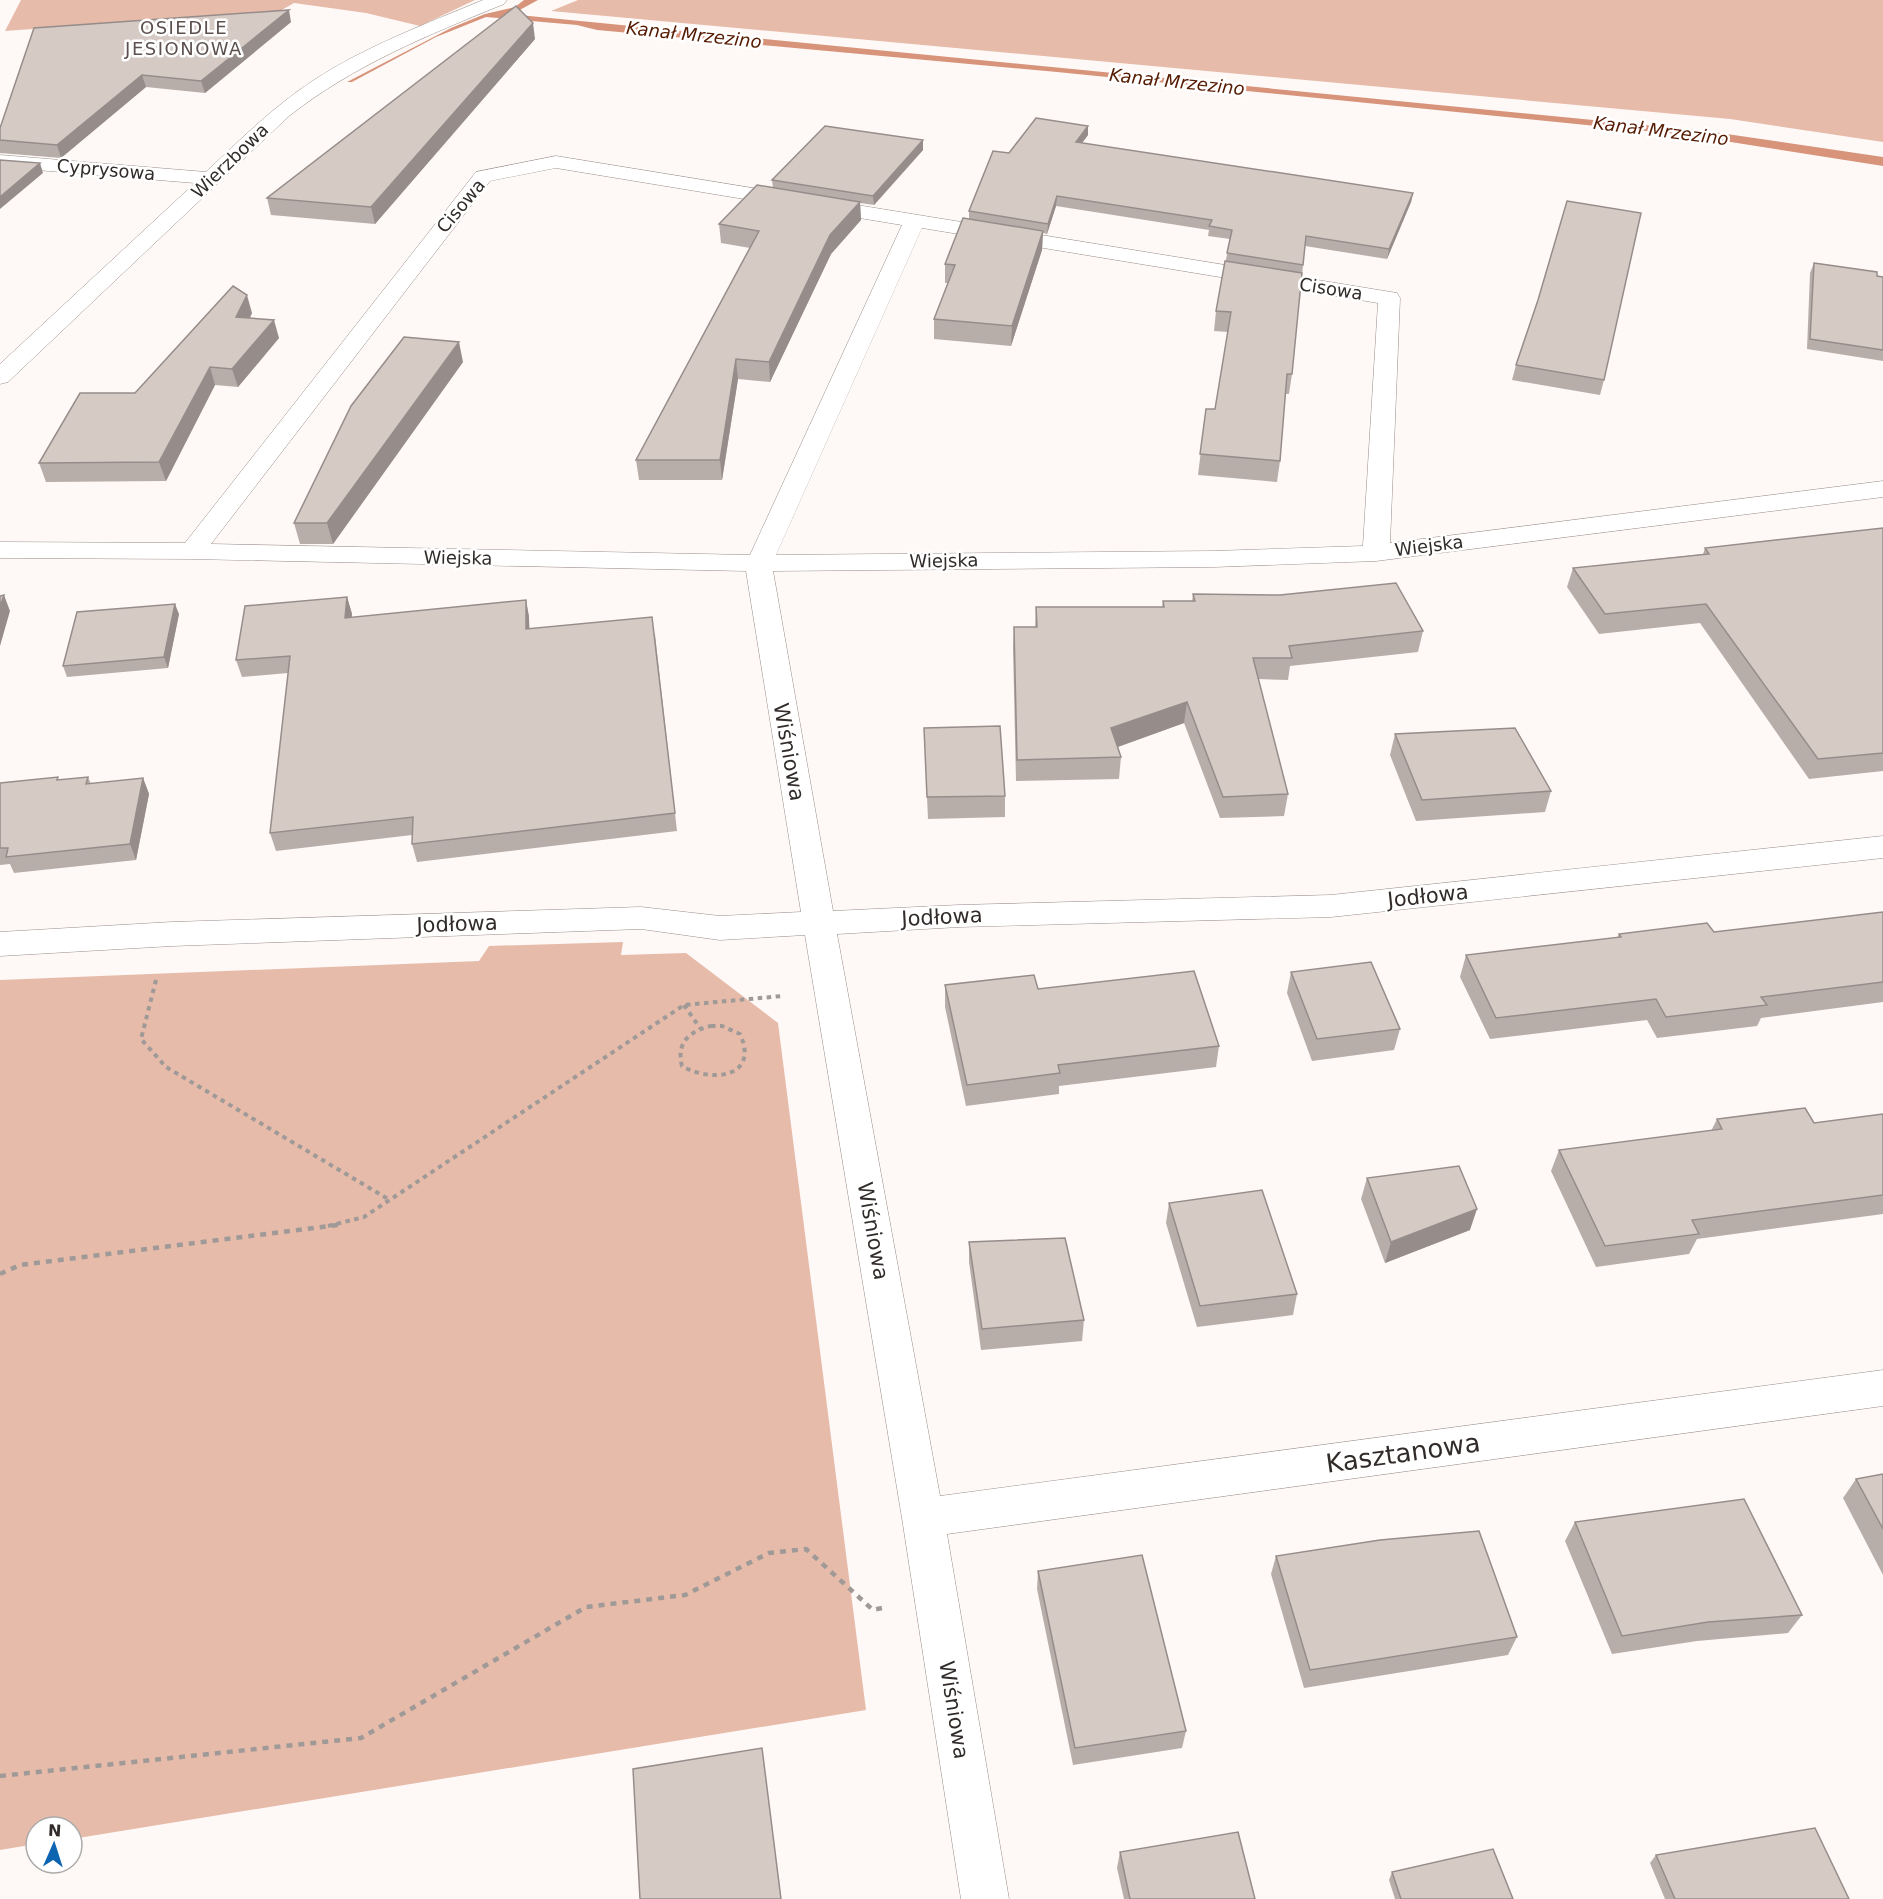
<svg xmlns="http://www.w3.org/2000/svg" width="1883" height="1899" font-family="'DejaVu Sans',sans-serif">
<rect width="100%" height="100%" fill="#fef9f7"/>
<g fill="#e7bbaa">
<path d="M21 0H475L420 26 366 13 294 3 280 11 5 31Z"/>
<path d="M578 0H1883V142L1730 119 551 11Z"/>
<path d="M623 942 621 955 686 953 778 1023 866 1710 72 1839V1827H36V1844L0 1850V980L479 961 489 946Z"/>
</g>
<path fill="#d7947a" d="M524 0H538L516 12 519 15 1706 131 1883 157V166L1686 135 1057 72 597 30 577 25 486 17 436 37 352 82H347L451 28 485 14 515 7Z"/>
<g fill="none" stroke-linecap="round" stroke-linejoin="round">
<g stroke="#988d89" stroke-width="1">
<g id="minor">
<path d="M483 0H507L504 4C428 35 354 65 289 116L8 382 0 384V364L195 183 0 167V155L206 172C241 139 274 106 314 80 366 46 426 24 483 0Z"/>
<path d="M556 156 1397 293 1400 298 1390 543 1883 481V497L1376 561 1214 567 773 571 833 911 959 905 1331 895 1883 836V858L1331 917 959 927 837 934 940 1496 1883 1370V1406L947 1534 1009 1899H961L902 1518 805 935 720 940 641 929 172 946 0 956V932L172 922 641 907 720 916 801 912 746 571 192 559 0 558V542L185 543 476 172ZM556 168 902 225 750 555 211 544 490 181ZM922 228 1378 303 1363 546 1214 551 776 555Z"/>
</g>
</g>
<g stroke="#9f9a98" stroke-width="4" stroke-dasharray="4.5 4.5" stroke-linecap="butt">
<path d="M156 980 141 1039 166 1067 388 1199"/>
<path d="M684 1005 700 1028"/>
<path d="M711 1026H722L740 1034C760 1078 711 1083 682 1066 676 1043 689 1031 711 1026Z"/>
<path d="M328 1226 364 1217 684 1005 782 996"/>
</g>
<g stroke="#9f9a98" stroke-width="4.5" stroke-dasharray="6 6" stroke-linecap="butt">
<path d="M0 1274 20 1265 338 1225"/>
<path d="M0 1776 361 1738 586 1607 685 1595 769 1553 806 1549 873 1610 882 1608"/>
</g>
<use href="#minor" fill="#fff" fill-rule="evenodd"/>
</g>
<g fill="#b8aea9">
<path d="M291 22 205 93 146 87 61 158 0 153V128L34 28Z"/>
<path d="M535 39 375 224 271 215 267 198Z"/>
<path d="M1088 135 1082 143 1413 193 1411 202 1387 259 1305 246 1292 374 1289 394H1285L1280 461 1277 482 1198 475 1206 409H1215L1228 332 1214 331 1216 311 1230 239 1208 236 1209 230 1056 206 1047 234 1043 233 1042 250 1011 346 934 339V319L948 283H945V264L969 219V211L1009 153Z"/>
<path d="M923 140V150L874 205 860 203 861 220 831 254 770 382 738 379 722 480H639L636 460 750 248 721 243 719 224 773 188 772 180Z"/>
<path d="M1814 263 1883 277V361L1807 349 1810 273Z"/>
<path d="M252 313 250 318 279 338 238 387 215 385 166 481 46 482 39 463 135 393Z"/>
<path d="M463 362 333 544H300L294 523Z"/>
<path d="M1516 365 1604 380 1600 395 1512 380Z"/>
<path d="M1883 528V771L1809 779 1700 623 1599 634 1567 587 1573 568 1703 554 1705 548Z"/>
<path d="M1193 594 1423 631 1418 652 1290 666 1288 680 1258 679 1288 794 1284 816 1220 818 1184 723 1118 747 1121 757 1119 779 1016 781 1013 648 1014 627H1035L1036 607H1162L1163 601H1192Z"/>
<path d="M347 597 352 614 351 618 526 600 529 617V629L655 634 677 831 417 862 412 844V835L276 851 270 833 288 673 242 677 236 660Z"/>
<path d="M179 614 168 668 67 677 63 666Z"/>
<path d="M924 728 1005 796V817L928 819Z"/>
<path d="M1395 734 1551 791 1545 812 1416 821 1390 755Z"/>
<path d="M88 777 91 784 143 778 149 794 136 860 14 873 10 864 0 865V783L60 780Z"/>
<path d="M1883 912V1002L1761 1018 1757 1026 1657 1038 1647 1020 1490 1039 1460 977 1466 955 1617 938 1619 934 1714 932Z"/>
<path d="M1291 972 1400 1029 1394 1050 1312 1061 1287 993Z"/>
<path d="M945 985 1038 989 1219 1046 1216 1067 1059 1086V1094L966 1106 945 1007Z"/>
<path d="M1883 1114V1214L1697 1239 1689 1254 1596 1267 1551 1171 1559 1150 1711 1131 1717 1119 1814 1123Z"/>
<path d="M1367 1178 1470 1230 1385 1263 1361 1199Z"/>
<path d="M1169 1203 1297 1294 1293 1315 1197 1327 1166 1223Z"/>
<path d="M969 1242 1084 1320 1082 1341 981 1350 969 1262Z"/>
<path d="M1883 1474V1575L1843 1498 1856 1479Z"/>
<path d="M1575 1522 1802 1615 1788 1633 1697 1641 1612 1654 1565 1541Z"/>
<path d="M1276 1556 1517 1637 1508 1655 1304 1688 1271 1574Z"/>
<path d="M1038 1571 1186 1731 1182 1748 1073 1765 1037 1589Z"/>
<path d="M1120 1852 1255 1899H1124L1117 1868Z"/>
<path d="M1656 1855 1849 1899H1665L1650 1863Z"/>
<path d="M1392 1872 1513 1899H1395L1389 1880Z"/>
</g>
<g fill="#968d8a">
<path d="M289 10 291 22 205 93 201 81Z"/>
<path d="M533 23 535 39 375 224 371 207Z"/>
<path d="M142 75 146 87 61 158 57 145Z"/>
<path d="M1088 126V135L1076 151V142Z"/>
<path d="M923 140V150L874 205 873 196Z"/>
<path d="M40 163 43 173 0 209V197Z"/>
<path d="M1413 193 1411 202 1387 259 1389 249Z"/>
<path d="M1057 196 1056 206 1047 234 1048 224Z"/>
<path d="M860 202 861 220 831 254 770 382 769 362 830 235Z"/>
<path d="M1043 231 1042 250 1011 346 1012 326Z"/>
<path d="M247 295 252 313 241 335 236 317Z"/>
<path d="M274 320 279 338 238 387 232 369Z"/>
<path d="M459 342 463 362 333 544 327 523Z"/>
<path d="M736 359 738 379 722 480 720 460Z"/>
<path d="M210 367 215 385 166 481 159 462Z"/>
<path d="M4 595 10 611 0 646V607Z"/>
<path d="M347 597 352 614 350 635 345 618Z"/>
<path d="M526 600 529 617 530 647 526 629Z"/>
<path d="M175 604 179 614 168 668 164 657Z"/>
<path d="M1187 702 1184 723 1109 750 1111 728Z"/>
<path d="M143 778 149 794 136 860 130 844Z"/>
<path d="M1477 1209 1470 1230 1385 1263 1391 1242Z"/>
</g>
<g fill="#d6cac5" stroke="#968d8a" stroke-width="1.5">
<path d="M516 6 533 23 371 207 267 198Z"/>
<path d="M289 10 201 81 142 75 57 145 0 140V128L34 28Z"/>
<path d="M1036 118 1088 126 1076 142 1413 193 1389 249 1306 236 1303 265 1227 253 1232 230 1209 226 1212 220 1057 196 1048 224 969 211 993 151 1009 153Z"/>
<path d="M825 126 923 140 873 196 772 180Z"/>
<path d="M0 160 40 163 0 197Z"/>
<path d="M757 185 860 202 830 235 769 362 736 359 720 460H636L759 231 719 224Z"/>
<path d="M1567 201 1641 213 1604 380 1516 365 1538 300Z"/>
<path d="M963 218 1043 231 1012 326 934 319 955 265 945 264Z"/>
<path d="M1225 261 1302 273 1292 374H1287L1280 461 1200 454 1206 409H1215L1231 312 1216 311Z"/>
<path d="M1814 263 1877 272V276L1883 277V350L1810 339Z"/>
<path d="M233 286 247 295 236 317 274 320 232 369 210 367 159 462 39 463 80 393H135Z"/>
<path d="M404 337 459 342 327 523H294L351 406Z"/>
<path d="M1883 528V753L1818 759 1706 604 1605 614 1573 568 1709 554 1705 548Z"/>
<path d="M1396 583 1423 631 1289 646 1292 658H1253L1288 794 1223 797 1187 702 1111 728 1121 757 1017 760 1014 627H1037L1036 607H1164L1163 601H1195L1193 594 1280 595Z"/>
<path d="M4 595 0 607V596Z"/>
<path d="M347 597 345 618 526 600V629L652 617 675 813 412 844 413 817 270 833 290 656 236 660 245 606Z"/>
<path d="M175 604 164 657 63 666 77 612Z"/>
<path d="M1000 726 1005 796 927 797 924 728Z"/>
<path d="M1515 728 1551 791 1422 800 1395 734Z"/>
<path d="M58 777 57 780 88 777 86 784 143 778 130 844 6 857 8 848H0V783Z"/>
<path d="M1883 912V982L1761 997 1767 1005 1666 1017 1656 999 1496 1018 1466 955 1621 937 1619 934 1707 923 1714 932Z"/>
<path d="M1371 962 1400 1029 1317 1039 1291 972Z"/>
<path d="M1194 971 1219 1046 1058 1065 1060 1073 967 1085 945 985 1034 975 1038 989Z"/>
<path d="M1805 1108 1814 1123 1883 1114V1195L1692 1220 1699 1234 1605 1246 1559 1150 1722 1129 1717 1119Z"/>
<path d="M1459 1166 1477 1209 1391 1242 1367 1178Z"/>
<path d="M1262 1190 1297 1294 1200 1306 1169 1203Z"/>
<path d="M1065 1238 1084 1320 982 1329 969 1242Z"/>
<path d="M1883 1474V1529L1856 1479Z"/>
<path d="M1744 1499 1802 1615 1708 1622 1622 1636 1575 1522Z"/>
<path d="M1479 1531 1517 1637 1310 1670 1276 1556 1380 1540Z"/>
<path d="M1142 1555 1186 1731 1075 1748 1038 1571Z"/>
<path d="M762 1748 781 1899H640L633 1769Z"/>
<path d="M1815 1828 1849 1899H1675L1656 1855Z"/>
<path d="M1238 1832 1255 1899H1130L1120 1852Z"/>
<path d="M1493 1849 1513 1899H1401L1392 1872Z"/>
</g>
<g text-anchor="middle" stroke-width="5" stroke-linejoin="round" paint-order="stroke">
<g font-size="18" letter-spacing="1.5" fill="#5c514e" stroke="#fff">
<text x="184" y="34">OSIEDLE<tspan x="184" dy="21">JESIONOWA</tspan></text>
</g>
<g font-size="18" font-style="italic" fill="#551a00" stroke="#fff">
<text transform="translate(694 35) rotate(6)" y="6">Kanał Mrzezino</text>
<text transform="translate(1177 82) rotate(6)" y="6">Kanał Mrzezino</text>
<text transform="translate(1661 131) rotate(7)" y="6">Kanał Mrzezino</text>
</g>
<g font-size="18" fill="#312c2a" stroke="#fff">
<text transform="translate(230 161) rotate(-44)" y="6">Wierzbowa</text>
<text transform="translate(106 170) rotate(5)" y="6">Cyprysowa</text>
<text transform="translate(461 206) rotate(-50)" y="6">Cisowa</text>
<text transform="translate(1331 289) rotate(9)" y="6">Cisowa</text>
<text transform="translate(1429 546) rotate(-7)" y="6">Wiejska</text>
<text transform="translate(458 558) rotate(1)" y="6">Wiejska</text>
<text transform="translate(944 561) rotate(-1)" y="6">Wiejska</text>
</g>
<g font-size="21" fill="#312c2a" stroke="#fff">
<text transform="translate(789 752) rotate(80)" y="7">Wiśniowa</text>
<text transform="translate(1428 896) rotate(-6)" y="7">Jodłowa</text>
<text transform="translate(942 917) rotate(-3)" y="7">Jodłowa</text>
<text transform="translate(457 924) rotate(-2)" y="7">Jodłowa</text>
<text transform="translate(873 1231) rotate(80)" y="7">Wiśniowa</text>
<text transform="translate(954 1710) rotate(81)" y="7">Wiśniowa</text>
</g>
<g font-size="26" fill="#312c2a" stroke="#fff">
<text transform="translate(1403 1453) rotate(-8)" y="9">Kasztanowa</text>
</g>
</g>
<g transform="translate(54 1845) rotate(3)"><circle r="28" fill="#ffffff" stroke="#adabaa" stroke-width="1.5"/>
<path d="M0-4.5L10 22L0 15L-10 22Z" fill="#0d64b1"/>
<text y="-9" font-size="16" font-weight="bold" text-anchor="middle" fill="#312c2a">N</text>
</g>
</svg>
